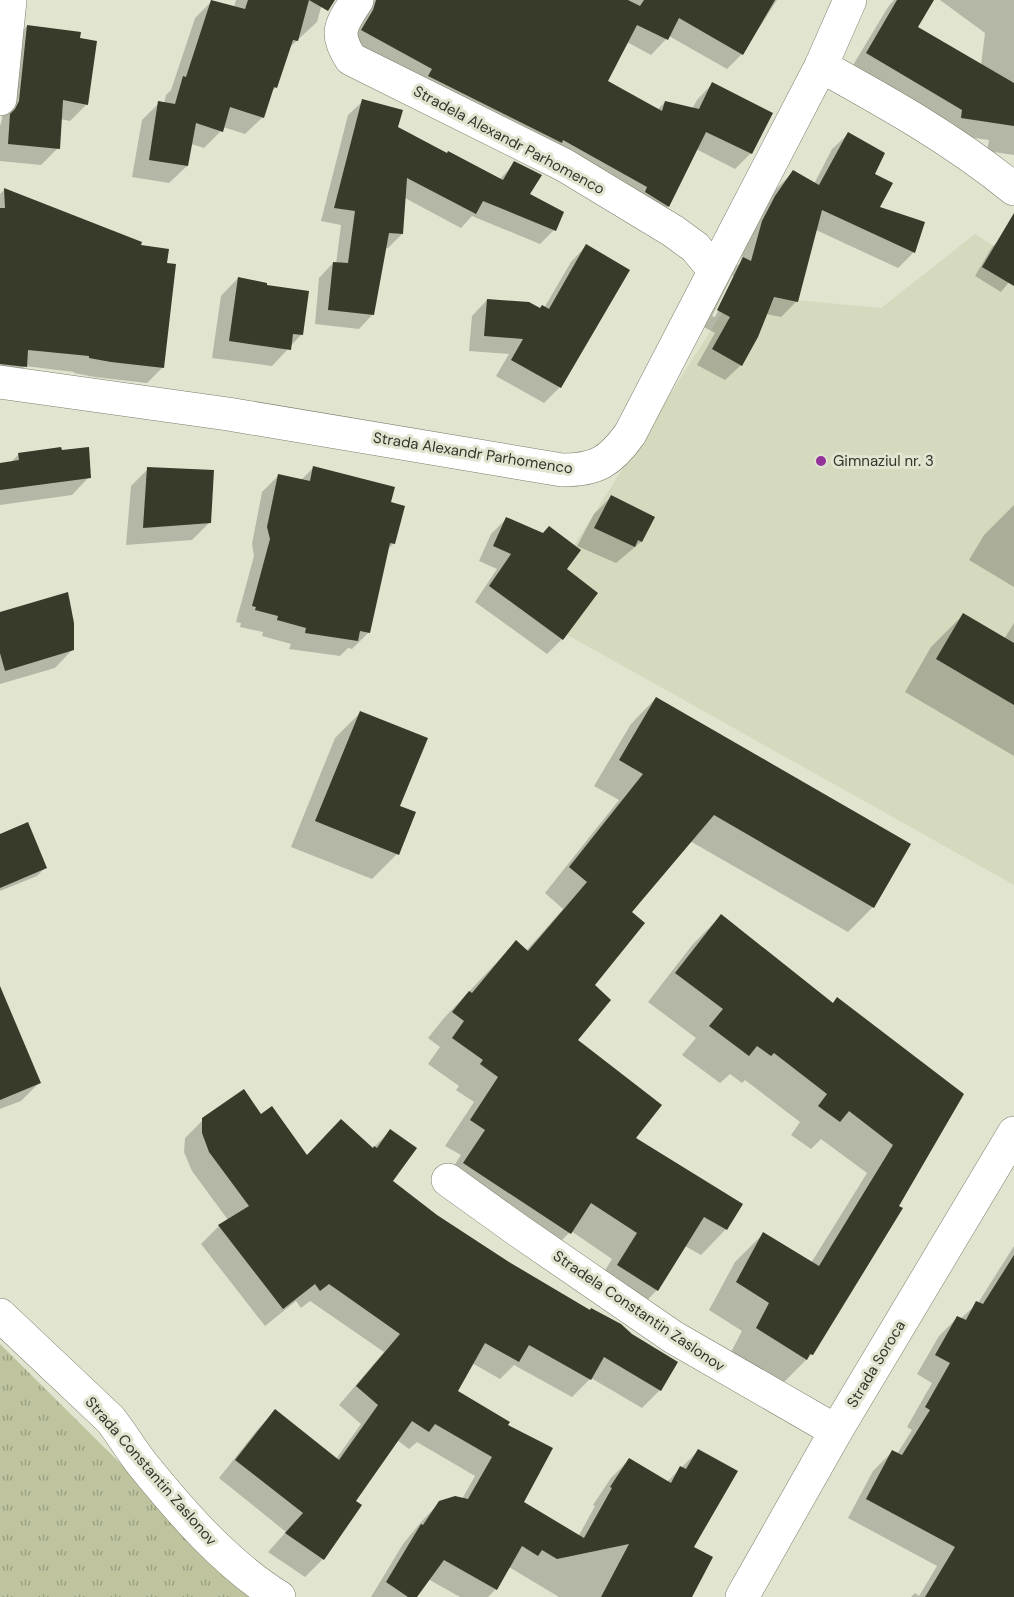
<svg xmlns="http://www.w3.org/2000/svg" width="1014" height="1597" font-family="'DM Sans',sans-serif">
<defs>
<pattern id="grass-tufts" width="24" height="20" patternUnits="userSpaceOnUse" patternTransform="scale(1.5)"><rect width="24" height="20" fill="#bfc49f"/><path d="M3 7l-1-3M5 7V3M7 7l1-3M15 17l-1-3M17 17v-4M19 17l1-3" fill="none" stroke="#9ca082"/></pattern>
</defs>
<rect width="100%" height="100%" fill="#e1e5d0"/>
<path fill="#d5dabe" d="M975 234 1014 259V885L530 614 734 294 881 308Z"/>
<path fill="url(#grass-tufts)" d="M0 1344 255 1597H0Z"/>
<g fill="#0003" fill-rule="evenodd">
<path d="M236 0H323L317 22 289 48 276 87 271 92 263 117 245 134 223 127 221 131 204 148 191 144 187 166 169 183 132 177 142 120 159 103 164 104 166 95 171 90 195 18 212 1 234 7Z"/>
<path d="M372 0H777L742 54 727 69 669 36 651 55 627 42 606 81 657 110 665 102 692 109 697 100 712 84 771 114 751 153 735 169 696 149 668 206 653 221 347 45Z"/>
<path d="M894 0H920L916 27 981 65 985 33 940 0H1014V155L987 151 989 140 945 134 850 70 888 7Z"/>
<path d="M27 26 87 104 70 121 60 119 58 148 41 165 0 161V126L2 119 11 43Z"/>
<path d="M363 101 396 128 499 180 515 163 528 195 554 230 540 244 472 216 461 228 405 198 402 234 388 248H385L373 314 359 329 315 324 319 278 333 263 336 264 341 225 321 221 348 115Z"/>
<path d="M848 134 873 174 878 207 914 252 898 268 816 230 797 301 781 317 766 314 741 365 725 380 697 365 715 333 702 326 727 275 740 263 747 238 759 213 777 188 793 172 814 184 832 149ZM732 276H735L715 317 712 316Z"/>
<path d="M5 189 162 368 147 383 95 377 74 373V372L25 366 9 382 0 381V194Z"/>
<path d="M1001 238 1014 246V276L1001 292 975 276 992 247Z"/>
<path d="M586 246 560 387 544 403 496 376 509 354 469 351 472 316 487 300 539 309 544 308 571 262Z"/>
<path d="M238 278 301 335 272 366 212 358 221 296Z"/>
<path d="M19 454 89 477 72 495 0 505V465L10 463Z"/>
<path d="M313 468 390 503 393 544 387 550 369 632 352 649 348 648 340 656 289 649 291 644 262 636 263 632 240 627 241 623 236 622 254 556 252 544 262 492 278 476 301 480Z"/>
<path d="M148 469 210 522 192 540 126 545 131 486Z"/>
<path d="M611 497 653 518 641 542 616 563 577 546 594 514Z"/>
<path d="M1014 505V587L969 560 984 535Z"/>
<path d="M506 519 565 570 596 593 562 639 547 654 475 602 497 569 479 561 491 534Z"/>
<path d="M0 613 72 650 55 668 0 684Z"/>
<path d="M963 615 1004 639 1014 623V756L905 692 931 647Z"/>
<path d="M656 698 873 907 848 932 690 841 630 912 593 985 575 1041 634 1138 726 1229 701 1255 685 1246 657 1290 632 1316 593 1290 612 1259 571 1231 544 1258 439 1189 461 1155 445 1146 474 1102 456 1090 459 1086 428 1064 440 1047 428 1038 444 1018 516 942 526 951 563 909 545 893 619 800 594 786 631 724Z"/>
<path d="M360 713 398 807 397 854 372 879 291 847 335 738Z"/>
<path d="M0 836 46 867 37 876 0 891Z"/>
<path d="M721 916 832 1004 837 999 962 1094 812 1354 784 1382 729 1356 742 1331 709 1310 735 1262 763 1234 811 1263 867 1173 821 1139 811 1149 791 1135 800 1122 745 1080 742 1083 730 1074 720 1083 682 1055 696 1038 648 1002 693 944Z"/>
<path d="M0 1035 39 1083 21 1101 0 1109Z"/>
<path d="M261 1116 306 1157 372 1149 390 1131 391 1182 660 1390 642 1408 591 1378 572 1397 514 1365 500 1379 472 1363 456 1391 506 1425 522 1503 578 1537 595 1506 593 1505 611 1478 629 1460 667 1482 698 1451 690 1597H559L509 1567 496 1589 488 1597H460L428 1579 415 1597H371L403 1544 422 1521 440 1502 462 1499 475 1476 417 1442 409 1449 397 1440 354 1501 323 1559 305 1577 268 1552 286 1532 219 1478 258 1429 276 1411 336 1459 361 1424 339 1405 384 1352 310 1301 301 1308 296 1301 265 1326 201 1244 219 1226 228 1220 192 1171 184 1152 185 1138 203 1120Z"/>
<path d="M1014 1246V1597H911L915 1593 919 1596 937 1566 848 1518 873 1471 892 1452 897 1454 912 1430 907 1427 932 1383 917 1374 939 1336 958 1317 960 1319 978 1303Z"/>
</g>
<g fill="#383a2a">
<path d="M211 0 245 9 248 0H335L328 11 309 0 298 41 293 40 277 88 274 87 264 118 230 107 223 132 196 123 188 166 149 160 158 101 175 104 183 76 186 77Z"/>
<path d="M376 0H628L640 6 644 0H775L743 55 679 18 668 40 637 25 608 81 662 111 665 101 699 109 712 82 773 113 752 154 706 132 669 207 645 192 647 187 563 140 562 143 428 76 432 69 361 30 373 10Z"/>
<path d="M897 0H934L918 27 1014 83V126L961 118 962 110 866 53Z"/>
<path d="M27 25 81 32 80 38 97 41 88 105 63 100 60 149 8 144 10 114 15 109 19 101Z"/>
<path d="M362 99 403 110 398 127 447 153 448 151 503 180 514 161 542 175 530 194 564 212 556 231 483 201 476 214 407 178 403 234 389 233 374 315 328 310 333 262 348 263 355 211 334 208Z"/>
<path d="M848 132 885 153 875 174 893 183 880 207 925 222 915 253 822 210 798 302 774 297 758 337 742 366 712 349 730 317 717 310 743 257 751 261 762 221 775 196 793 170 819 185Z"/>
<path d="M4 188 142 242 141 245 169 249 167 263 176 264 164 368 111 362 89 358V356L28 350 27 367 0 364V208H5Z"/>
<path d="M1014 213V286L982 267Z"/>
<path d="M586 244 630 270 561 388 511 360 523 339 484 336 487 299 529 302 540 308 542 305 549 309Z"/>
<path d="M238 277 267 283V285L309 291 303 335 293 334 291 350 229 341Z"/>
<path d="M61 447 62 450 89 447 91 478 0 490V463L19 460 18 453Z"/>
<path d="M313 466 395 487 391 502 405 506 395 544 390 543 370 633 360 631 358 641 305 633 306 628 277 620 278 616 255 610 256 607 252 606 270 539 267 527 278 474 310 481Z"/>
<path d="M147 467 214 470 211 523 143 528Z"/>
<path d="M611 495 655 517 642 542 638 540 635 547 594 528Z"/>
<path d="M506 517 543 533 549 526 581 550 567 569 598 593 563 640 489 586 511 554 493 546Z"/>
<path d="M68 592 74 623V650L5 671 0 653V612Z"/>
<path d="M963 613 1014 643V705L936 659Z"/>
<path d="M656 697 911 844 874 908 714 815 632 912 645 923 595 985 611 1000 578 1040 662 1105 636 1138 743 1204 727 1230 704 1217 658 1291 617 1265 637 1233 591 1203 571 1234 463 1163 485 1130 470 1120 498 1077 480 1064 483 1060 452 1038 464 1021 452 1012 469 991 472 993 516 940 528 951 587 882 569 867 643 774 619 760Z"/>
<path d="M360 711 428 738 400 806 416 812 399 855 315 821Z"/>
<path d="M28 822 47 868 0 888V834Z"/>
<path d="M721 914 833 1003 837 997 964 1094 899 1206 903 1208 813 1355 810 1354 807 1360 756 1328 769 1303 736 1282 763 1232 819 1266 893 1145 849 1111 840 1122 818 1106 827 1094 774 1053 771 1056 757 1046 749 1056 709 1026 723 1009 675 973Z"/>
<path d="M0 986 41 1083 0 1100Z"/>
<path d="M244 1089 261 1114 272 1106 307 1155 341 1119 373 1148 374 1146 377 1148 390 1129 417 1148 393 1181 437 1215 509 1262 590 1310 591 1308 621 1324 632 1334 678 1362 661 1391 604 1357 591 1380 529 1345 519 1362 485 1343 458 1391 510 1422 508 1425 553 1448 524 1502 584 1538 612 1488 610 1487 629 1458 671 1483 680 1466 686 1469 698 1449 738 1471 694 1547 713 1557 692 1597H601L629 1544 557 1559 542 1550 538 1556 522 1546 497 1590 444 1560 417 1597H408L386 1582 421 1524 423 1525 439 1501 455 1496 468 1499 492 1457 435 1424 429 1432 412 1421 356 1501 362 1505 324 1560 285 1533 303 1513 235 1460 275 1409 339 1460 378 1405 356 1386 400 1334 329 1284 320 1291 315 1284 283 1309 218 1225 249 1206 209 1152 202 1133V1118Z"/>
<path d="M1014 1255V1597H925L955 1547 866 1499 892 1450 902 1455 930 1410 925 1407 950 1363 935 1355 957 1316 966 1320 976 1301 983 1304Z"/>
</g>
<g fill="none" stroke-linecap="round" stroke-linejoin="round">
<g stroke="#7b7d6b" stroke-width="34">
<g id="minor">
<path d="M357 0C342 24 333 32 351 59L564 165 673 231 695 247 714 270"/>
<path d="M821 66C888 103 954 140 1014 189"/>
<path d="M0 99 10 0"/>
<path d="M0 382 228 414 562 470C596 470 610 462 630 434L821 66 850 0"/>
<path d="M448 1180 519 1231 673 1337 836 1431"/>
<path d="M0 1315 110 1419C122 1434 131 1450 143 1465 181 1512 227 1565 279 1597"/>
</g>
</g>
<g stroke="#7b7d6b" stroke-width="34">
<path id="tertiary" d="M742 1597 836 1431 1014 1133"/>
</g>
<use href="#minor" stroke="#fff" stroke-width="33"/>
<use href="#tertiary" stroke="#fff" stroke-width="33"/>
</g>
<circle fill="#92329a" stroke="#e1e5d0" stroke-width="2" cx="821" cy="461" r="6"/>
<g text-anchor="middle" stroke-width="6" stroke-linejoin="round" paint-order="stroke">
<g font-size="15" fill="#33352c" stroke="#e1e5d0">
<text transform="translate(509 140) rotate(28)" y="5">Stradela Alexandr Parhomenco</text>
<text transform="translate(473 453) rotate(9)" y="5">Strada Alexandr Parhomenco</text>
<text transform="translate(639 1311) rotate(34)" y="5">Stradela Сonstantin Zaslonov</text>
<text transform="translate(876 1364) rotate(-59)" y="5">Strada Soroca</text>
<text transform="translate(151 1471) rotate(49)" y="5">Strada Constantin Zaslonov</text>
</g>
<g font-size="15" fill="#33352c" stroke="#e1e5d0" text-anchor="start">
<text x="833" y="466">Gimnaziul nr. 3</text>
</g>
</g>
</svg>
